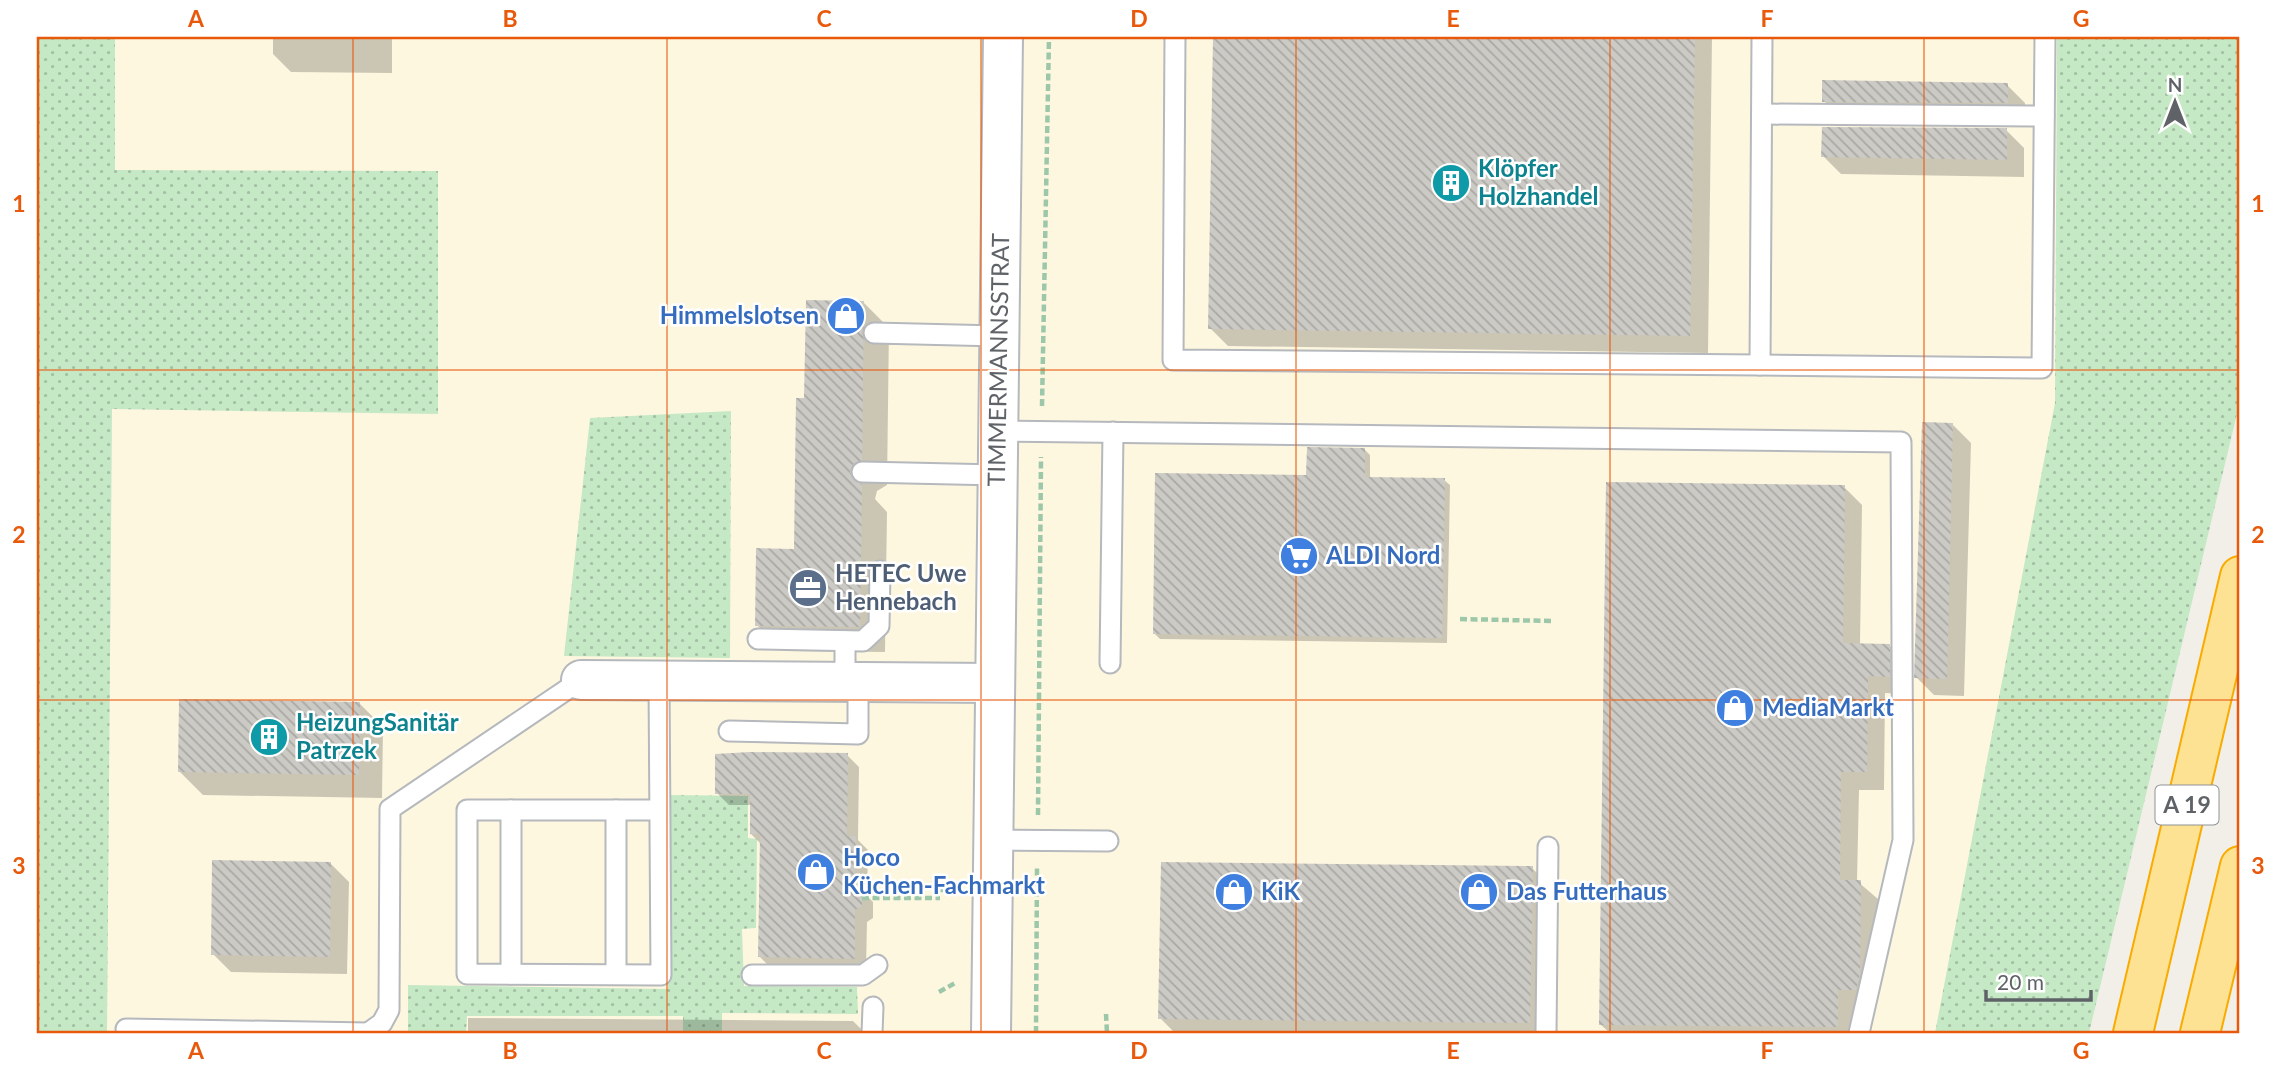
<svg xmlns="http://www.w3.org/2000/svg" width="2277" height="1070" font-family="Lato,sans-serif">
<defs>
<pattern id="grass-dots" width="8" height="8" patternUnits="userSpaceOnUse" patternTransform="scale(1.75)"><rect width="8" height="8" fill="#c5e8c5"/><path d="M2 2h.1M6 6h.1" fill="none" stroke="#a3c0a4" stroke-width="1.8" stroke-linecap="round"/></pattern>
<pattern id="building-back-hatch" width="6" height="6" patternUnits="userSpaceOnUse" patternTransform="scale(1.75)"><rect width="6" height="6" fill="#cccac5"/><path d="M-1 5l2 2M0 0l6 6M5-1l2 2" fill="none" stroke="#a9a8a4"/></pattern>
</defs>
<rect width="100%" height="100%" fill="#f1efe8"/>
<path fill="#fef7e0" d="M115 37H2226L2008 1033H107Z"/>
<g fill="url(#grass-dots)">
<path d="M37 37H115V170L438 171V414L112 409 107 1033H37Z"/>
<path d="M2057 37H2240V401L2089 1033H1935L2055 403Z"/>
<path d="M731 411 730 658 564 656 590 418Z"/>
<path d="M669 795 748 796V838L757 839 756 928 742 929 744 986 857 987 858 1014 722 1013V1033H683V1016H467L466 1033H408V985L668 989Z"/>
</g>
<g fill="#0003">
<path d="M273 37H392V73L291 72 273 54Z"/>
<path d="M1214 37H1712L1708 353 1228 346 1210 328Z"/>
<path d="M2007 85 2025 103V121L1842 119 1824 101Z"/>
<path d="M2006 130 2024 148V177L1841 174 1823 156Z"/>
<path d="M863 302 889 328 887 485 877 491 875 499 887 512 885 652 782 651 757 625 796 550 806 400Z"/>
<path d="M1953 425 1971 443 1964 696 1934 695 1916 677Z"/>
<path d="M1364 449 1370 455V479L1444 480 1450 485 1447 643 1160 639 1154 633 1308 477Z"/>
<path d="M1844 487 1862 505 1860 645H1889L1907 663V694L1885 693 1884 790H1859L1857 881 1878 899 1877 993 1855 1033H1610L1600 1024Z"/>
<path d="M360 704 383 727 382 798 203 795 180 772Z"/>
<path d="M847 755 859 767 858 840 868 850 867 896 873 902V918L867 922 866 970 772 969 760 957 761 844 751 834 752 805H729L717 793Z"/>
<path d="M331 864 349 882 347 974 231 972 213 954Z"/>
<path d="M1532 868 1550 886 1547 1033H1175L1160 1018Z"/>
<path d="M468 1018 853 1021 865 1033H468Z"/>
</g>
<g fill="url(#building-back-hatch)">
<path d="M1213 37H1695L1690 336 1208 329Z"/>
<path d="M1822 80 2008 83V103L1822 102Z"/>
<path d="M1822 127 2007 128V160L1821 157Z"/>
<path d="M806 300 864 301 862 460 852 465 850 472 855 482 862 484 860 627 755 626 756 548 794 549 796 398H804Z"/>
<path d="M1922 422 1953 423 1947 679 1914 678Z"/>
<path d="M1307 447 1365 448V477L1445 478 1442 638 1153 634 1155 473 1306 475Z"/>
<path d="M1606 482 1845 485 1843 643 1890 644V677L1868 676 1867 772H1841L1840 880H1861L1860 974 1856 990H1838V1027L1599 1025Z"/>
<path d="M179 699 360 702 359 775 178 772Z"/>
<path d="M750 752 848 753 847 836H856L855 884 862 888V906L855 910V959L758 957 760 834H750V794H715V754Z"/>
<path d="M212 860 331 862 330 957 211 955Z"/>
<path d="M1161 862 1533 866 1530 1023 1158 1019Z"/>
</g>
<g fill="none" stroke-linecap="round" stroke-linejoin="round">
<g stroke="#b5b8bc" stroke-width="23">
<g id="lane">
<path d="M1175 37 1173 360 1760 365 1762 37"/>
<path d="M1762 114 2044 116"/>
<path d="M874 333 999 336"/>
<path d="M1760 365 2042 368 2045 37"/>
<path d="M999 431 1901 442 1903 840 1859 1033"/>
<path d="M862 472 999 475"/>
<path d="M758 639 863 641 879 626 880 571"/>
<path d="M1110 663 1113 432"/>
<path d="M659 681 661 975 467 974V810H659"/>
<path d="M845 682V641"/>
<path d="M729 731 858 734V683"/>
<path d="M511 810V974"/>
<path d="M993 840 1108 841"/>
<path d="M616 974V810"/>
<path d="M752 975H863L877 965"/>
<path d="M126 1029 368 1033"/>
<path d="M368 1033 382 1023 389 1010 390 809 581 680"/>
<path d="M872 1033 873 1007"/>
<path d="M1546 1033 1548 847"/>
</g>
</g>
<g stroke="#b5b8bc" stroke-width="42">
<g id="street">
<path d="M581 680 995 683"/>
<path d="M991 1033 1003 37"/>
</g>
</g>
<g stroke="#f9ab00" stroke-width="42">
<g id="highway">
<path d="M2133 1033 2240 576"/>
<path d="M2200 1033 2240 866"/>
</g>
</g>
<g stroke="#9cc7a9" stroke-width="4.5" stroke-dasharray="7 3.5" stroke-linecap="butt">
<path d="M1042 406 1049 37"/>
<path d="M1460 619 1551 621"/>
<path d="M1038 815 1041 457"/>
<path d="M940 890H957"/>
<path d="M862 898H940"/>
<path d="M939 992 955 983"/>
<path d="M1106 1014 1107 1033"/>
<path d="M1036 1033 1037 866"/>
</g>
<use href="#lane" stroke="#fff" stroke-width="19"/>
<use href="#street" stroke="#fff" stroke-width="38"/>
<use href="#highway" stroke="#fde293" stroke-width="38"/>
</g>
<path fill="none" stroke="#e8590c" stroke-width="2" stroke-opacity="0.55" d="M353 37V1033M667 37V1033M981 37V1033M1296 37V1033M1610 37V1033M1924 37V1033M37 370H2240M37 700H2240"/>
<defs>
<g id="building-disc" transform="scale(2.0125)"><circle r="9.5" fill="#0f9aa8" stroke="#fff"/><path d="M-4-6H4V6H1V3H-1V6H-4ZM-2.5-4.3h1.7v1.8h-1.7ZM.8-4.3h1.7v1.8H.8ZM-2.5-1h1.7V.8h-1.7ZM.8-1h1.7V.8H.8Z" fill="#fff"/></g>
<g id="shop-disc" transform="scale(2.0125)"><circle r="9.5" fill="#3f7fe0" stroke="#fff"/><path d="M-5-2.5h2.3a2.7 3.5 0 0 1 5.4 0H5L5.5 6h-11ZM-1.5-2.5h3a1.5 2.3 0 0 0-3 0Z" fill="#fff"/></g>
<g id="supermarket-disc" transform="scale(2.0125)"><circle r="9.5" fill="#3f7fe0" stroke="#fff"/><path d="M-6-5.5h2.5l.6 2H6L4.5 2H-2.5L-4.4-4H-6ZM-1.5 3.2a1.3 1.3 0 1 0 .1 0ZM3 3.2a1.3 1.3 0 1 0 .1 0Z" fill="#fff"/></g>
<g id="office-disc" transform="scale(2.0125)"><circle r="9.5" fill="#5c6f8a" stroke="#fff"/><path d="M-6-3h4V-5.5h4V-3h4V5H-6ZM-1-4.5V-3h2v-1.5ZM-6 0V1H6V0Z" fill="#fff"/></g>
</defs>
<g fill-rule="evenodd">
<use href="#building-disc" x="1451" y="183"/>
<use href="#shop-disc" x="846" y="316"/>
<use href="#supermarket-disc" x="1299" y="556"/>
<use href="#office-disc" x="808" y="588"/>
<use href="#shop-disc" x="1735" y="708"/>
<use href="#building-disc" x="269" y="737"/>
<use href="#shop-disc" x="816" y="872"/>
<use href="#shop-disc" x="1234" y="892"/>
<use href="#shop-disc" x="1479" y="892"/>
</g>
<g text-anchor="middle" stroke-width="5" stroke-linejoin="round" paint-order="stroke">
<rect fill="#fff" stroke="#8f9295" stroke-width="2" x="2155.5" y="785.5" width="63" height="39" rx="5"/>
<g font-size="23" font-weight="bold" fill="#5f6368">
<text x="2187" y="813">A 19</text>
</g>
<g font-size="24" font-weight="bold" fill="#0d838f" stroke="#fff" text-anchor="start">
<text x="1478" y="177">Klöpfer<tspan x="1478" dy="28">Holzhandel</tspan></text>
<text x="296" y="731">HeizungSanitär<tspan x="296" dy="28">Patrzek</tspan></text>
</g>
<g font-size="24" font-weight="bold" fill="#366cbe" stroke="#fff" text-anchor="start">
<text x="819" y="324" text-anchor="end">Himmelslotsen</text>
<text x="1326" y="564">ALDI Nord</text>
<text x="1762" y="716">MediaMarkt</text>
<text x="843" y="866">Hoco<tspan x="843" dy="28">Küchen-Fachmarkt</tspan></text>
<text x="1261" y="900">KiK</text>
<text x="1506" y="900">Das Futterhaus</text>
</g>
<g font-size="24" fill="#5f6368" stroke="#fff">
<text transform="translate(999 360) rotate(-89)" y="8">TIMMERMANNSSTRAT</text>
</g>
<g font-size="24" font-weight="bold" fill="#4e5e75" stroke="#fff" text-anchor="start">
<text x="835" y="582">HETEC Uwe<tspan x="835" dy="28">Hennebach</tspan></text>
</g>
</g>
<rect width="2277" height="1070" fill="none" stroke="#ffffff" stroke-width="77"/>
<g transform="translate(2175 102)" stroke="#ffffff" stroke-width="5" paint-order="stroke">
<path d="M0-5L12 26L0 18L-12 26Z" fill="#5f6368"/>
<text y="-10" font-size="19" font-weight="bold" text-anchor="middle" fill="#5f6368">N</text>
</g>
<path d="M1986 990v10h105v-10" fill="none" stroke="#5f6368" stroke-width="3.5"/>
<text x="1997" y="990" font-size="21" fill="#5f6368" stroke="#ffffff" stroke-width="5" paint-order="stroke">20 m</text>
<rect x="38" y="38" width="2200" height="994" fill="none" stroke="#e8590c" stroke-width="2.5"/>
<g font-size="23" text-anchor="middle" font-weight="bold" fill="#e8590c">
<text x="196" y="27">A</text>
<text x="510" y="27">B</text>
<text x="824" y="27">C</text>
<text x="1139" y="27">D</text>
<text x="1453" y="27">E</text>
<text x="1767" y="27">F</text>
<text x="2081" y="27">G</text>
<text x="19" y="212">1</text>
<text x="2258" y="212">1</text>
<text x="19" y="543">2</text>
<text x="2258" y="543">2</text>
<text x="19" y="874">3</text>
<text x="2258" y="874">3</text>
<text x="196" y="1059">A</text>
<text x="510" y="1059">B</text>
<text x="824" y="1059">C</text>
<text x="1139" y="1059">D</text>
<text x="1453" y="1059">E</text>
<text x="1767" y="1059">F</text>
<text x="2081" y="1059">G</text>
</g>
</svg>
